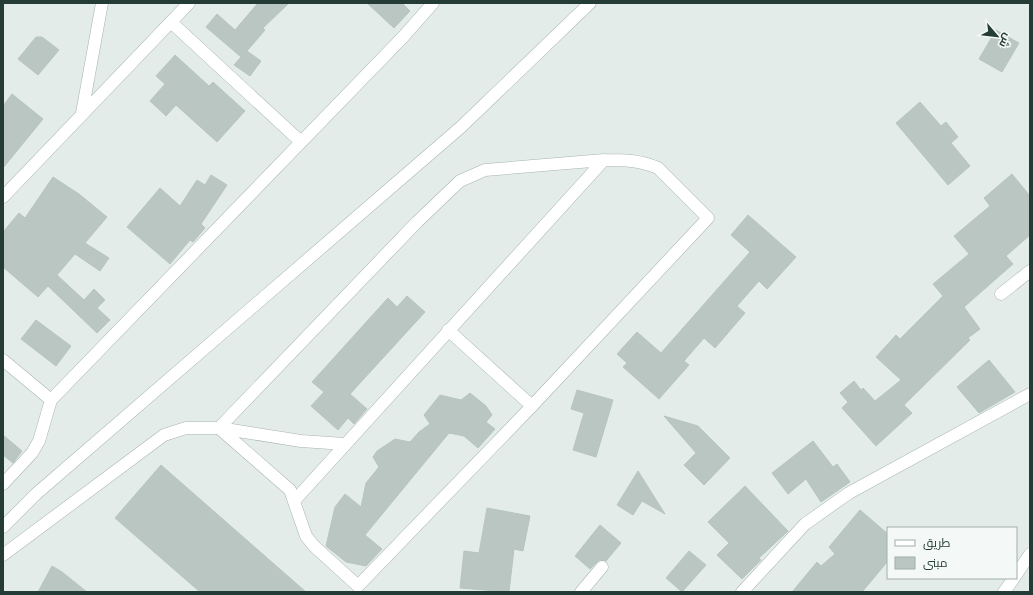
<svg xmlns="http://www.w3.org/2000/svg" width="1033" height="595" font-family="'Archivo Narrow',Cairo,sans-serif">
<rect width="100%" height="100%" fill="#e4ece9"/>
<g fill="#bac6c2" stroke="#b7c5bf">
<path d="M258 3H289L263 28 265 30 247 51 261 61 250 76 234 65 241 57 206 27 217 14 235 30Z"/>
<path d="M367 3H402L410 11 394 28Z"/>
<path d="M996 30 1019 43 1002 72 979 59Z"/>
<path d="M36 37H42L59 50 38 75 18 59Z"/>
<path d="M175 55 209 86 213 82 245 111 217 142 176 105 166 116 150 101 165 84 156 76Z"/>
<path d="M12 94 43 119 3 168V106Z"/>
<path d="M920 102 941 126 946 122 958 137 951 143 970 166 948 185 896 123Z"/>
<path d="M1012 174 1030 196V235L1006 256 1013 264 964 307 980 329 968 338 970 340 904 405 912 413 876 446 842 408 848 402 840 393 854 381 861 390 863 388 875 401 901 380 876 357 896 335 900 339 943 296 933 284 969 254 954 236 990 206 984 198Z"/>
<path d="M211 175 227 185 201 224 205 228 193 242 190 240 170 264 127 227 160 188 180 206 197 180 205 185Z"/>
<path d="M53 177 79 194 107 217 85 243 109 258 100 271 75 254 57 275 84 300 94 289 105 300 97 308 110 320 97 333 48 286 38 297 3 267V232L19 213 25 218Z"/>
<path d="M748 215 796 257 767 289 759 281 737 306 745 313 715 348 704 338 684 361 689 365 659 399 623 367 627 363 617 354 637 332 661 353 750 252 731 235Z"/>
<path d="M407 296 425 312 350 394 367 409 354 424 348 418 338 430 311 406 324 392 312 382 388 298 397 307Z"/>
<path d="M36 320 71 346 56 366 21 339Z"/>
<path d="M989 360 1015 392 979 413 957 387Z"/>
<path d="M577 390 613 400 596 457 573 450 584 413 571 409Z"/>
<path d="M470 393 486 406 492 415 486 422 495 429 478 448 464 436 449 433 365 535 382 549 366 566 346 562 326 546 335 507 345 494 361 507 366 483 379 467 373 457 377 451 395 439 410 442 419 432 430 424 424 415 440 395 461 400Z"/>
<path d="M664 416 698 426 730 458 704 485 684 465 696 453Z"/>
<path d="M3 435 22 451 13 463 3 455Z"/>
<path d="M813 441 833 467 837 464 850 482 821 502 806 479 788 494 772 473Z"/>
<path d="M161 465 306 592H200L115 518Z"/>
<path d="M638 471 665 514 642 501 633 515 617 505Z"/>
<path d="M745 486 788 531 759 558 761 560 742 579 717 555 729 543 708 522Z"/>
<path d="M487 508 530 516 523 551 514 549 509 592 460 588 464 551 479 553Z"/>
<path d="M860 510 888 534V561L862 592H792L817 562 821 566 835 554 829 547Z"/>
<path d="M600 525 621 543 606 561 599 560 590 569 575 556Z"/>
<path d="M689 551 706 565 682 592 666 578Z"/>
<path d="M52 566 62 572 87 592H38Z"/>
</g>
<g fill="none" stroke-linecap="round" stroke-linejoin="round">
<g stroke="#a7b4b0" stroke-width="13">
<g id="minor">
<path d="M172 23 301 142"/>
<path d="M82 113 102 3"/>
<path d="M3 197 189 3"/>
<path d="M1001 294 1030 271"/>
<path d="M448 330 532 406"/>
<path d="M3 360 51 400"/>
<path d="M3 484 32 453 39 441 51 400 403 37 433 3"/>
<path d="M295 500 604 160C623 160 640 160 658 168L708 218 532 406 358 586 314 546 306 536 290 490 219 428 417 222 460 181 485 170 604 160"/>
<path d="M3 527 36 494 461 127 590 3"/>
<path d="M3 555 164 435 186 428H219L301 441 345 444"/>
<path d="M1016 575 1030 554"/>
<path d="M581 592 602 567"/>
<path d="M742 592 805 524 849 493 1030 394"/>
<path d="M1004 592 1014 578"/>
</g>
</g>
<use href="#minor" stroke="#fff" stroke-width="12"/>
</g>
<rect width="1033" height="595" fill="none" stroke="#253c36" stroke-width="8"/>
<rect x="887" y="527" width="130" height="52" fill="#f4f9f7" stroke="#a1adaa"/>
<rect x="895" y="540" width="20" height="6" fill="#ffffff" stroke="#a1adaa"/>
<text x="923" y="547" font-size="12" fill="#253c36">طريق</text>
<rect x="895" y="557" width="20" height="12" fill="#bac6c2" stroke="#a1adaa"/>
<text x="923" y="567" font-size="12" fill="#253c36">مبنى</text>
<g transform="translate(997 36) rotate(118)" stroke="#f4f9f7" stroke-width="3" paint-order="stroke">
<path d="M0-3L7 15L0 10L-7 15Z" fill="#253c36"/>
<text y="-6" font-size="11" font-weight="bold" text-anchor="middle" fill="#253c36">ش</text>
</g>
</svg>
